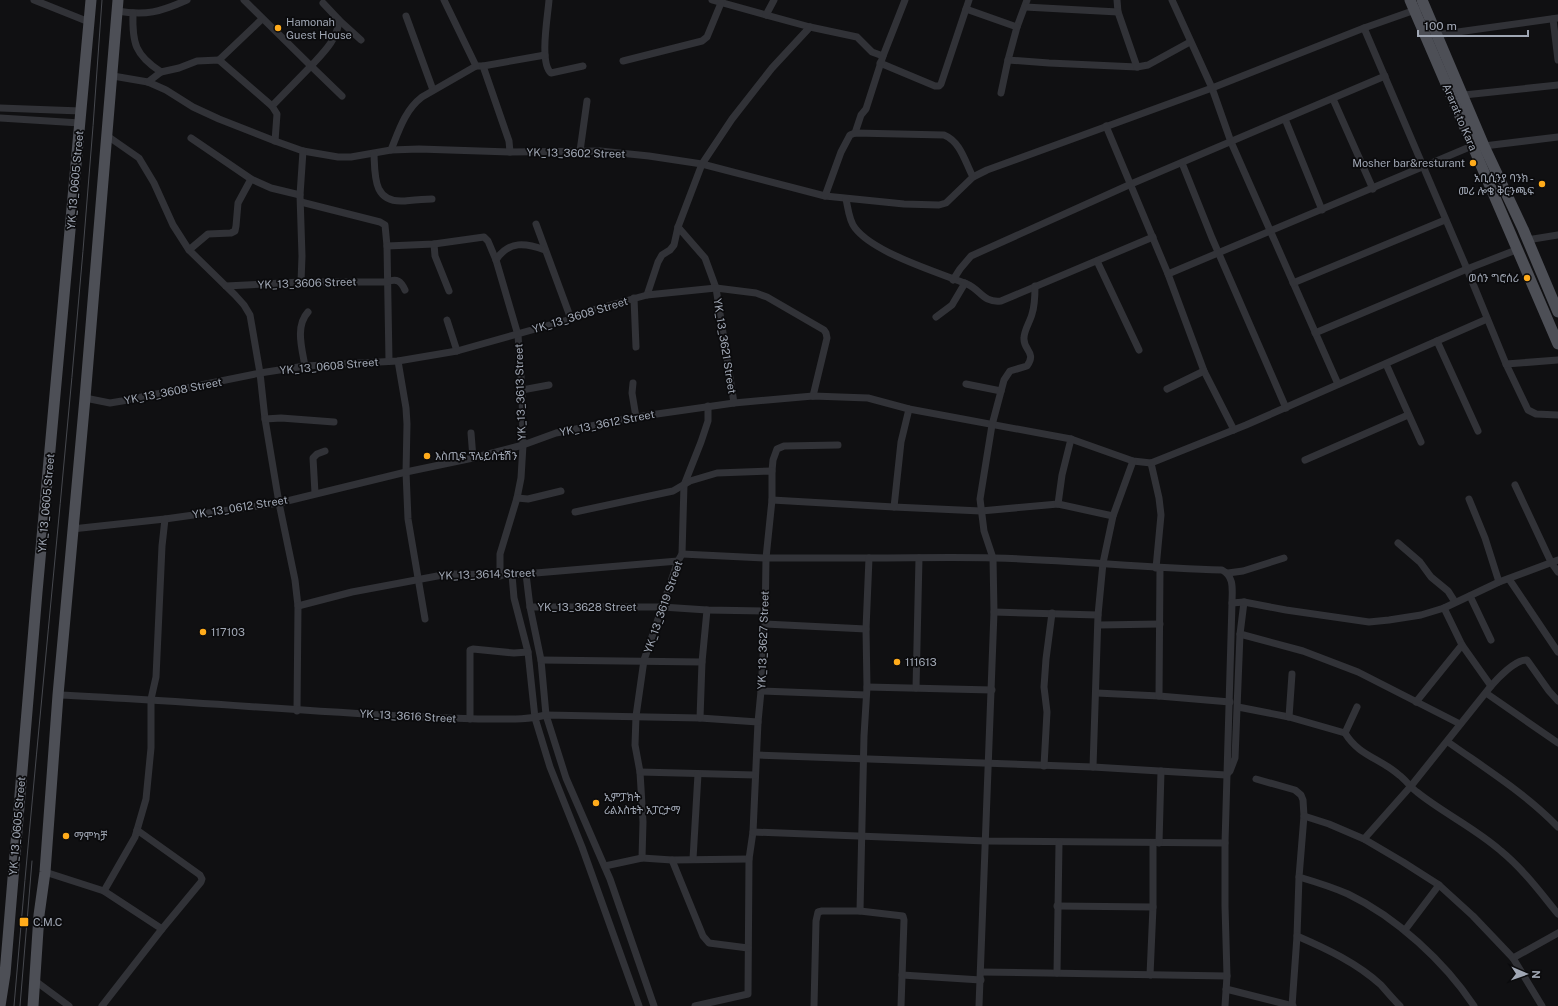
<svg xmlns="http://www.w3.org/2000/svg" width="1558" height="1006" font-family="'Public Sans','Noto Sans Ethiopic',sans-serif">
<rect width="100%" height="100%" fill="#101012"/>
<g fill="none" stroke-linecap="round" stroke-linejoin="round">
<g stroke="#313237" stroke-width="7">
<path d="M34 0 89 22"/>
<path d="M244 0 311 66 272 106 277 114 275 141"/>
<path d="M549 0C548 15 539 63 551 73L583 66"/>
<path d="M712 0 810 27 857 37 872 52 883 56"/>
<path d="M1027 0 1017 27 1008 60 1049 63 1137 67"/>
<path d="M1117 0 1118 12 1137 67 1148 65 1190 42"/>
<path d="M1172 0 1212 88 1231 142 1338 384"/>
<path d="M323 3 339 20C338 39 323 53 311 66L342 96"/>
<path d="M1025 7 1118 12"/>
<path d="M966 9 1017 27"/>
<path d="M117 11C146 16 160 12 187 0"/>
<path d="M133 13C132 43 135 55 161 72"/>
<path d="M766 15 774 0"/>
<path d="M406 16 433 90"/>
<path d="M1553 19 1558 60"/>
<path d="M339 20 361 40"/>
<path d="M1364 28 1467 269 1506 364 1528 410 1536 414 1558 415"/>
<path d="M1436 35 1558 18"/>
<path d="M219 60 262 19"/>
<path d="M623 61 702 41 707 37 721 3"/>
<path d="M880 63 935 86H939L941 84 969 0"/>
<path d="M476 66H483L509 141 510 152"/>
<path d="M483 66 545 55"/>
<path d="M113 76 148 82 166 90 193 107 219 119 275 141 303 151 338 157H351L391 150 419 149 510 152 600 151 649 156 702 164 825 196 904 204 939 205 946 203 973 177 987 170 1212 88 1364 28 1418 9"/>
<path d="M148 82 161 72 179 68 197 61 219 60 272 106"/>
<path d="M1001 93 1008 60"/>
<path d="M1464 95 1558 85"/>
<path d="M1333 99 1373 189"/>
<path d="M0 108 81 111"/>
<path d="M0 118 80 123"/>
<path d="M1285 119 1322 210"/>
<path d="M1106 126 1168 274 1204 371 1234 430"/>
<path d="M855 133 861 115 866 109 883 56 905 0"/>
<path d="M106 135 139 158 154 183 173 225 189 250 235 295 244 305 250 315 260 373 265 419 279 503 295 580 298 606 297 711"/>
<path d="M191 138 251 179 271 188 300 195"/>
<path d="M1484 146 1558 137"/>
<path d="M391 150C399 130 405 110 422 97L476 66 444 0"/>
<path d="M580 151 587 101"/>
<path d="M374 154C375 176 373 203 404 201 414 200 423 199 432 199"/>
<path d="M1182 163 1212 238 1286 408"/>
<path d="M825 196 841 152 850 135 855 133 944 135C961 142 965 162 973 177"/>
<path d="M846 199C848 208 849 221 855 228 874 253 937 272 967 284 981 290 983 303 1001 301L1153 237"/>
<path d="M301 202 380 222 385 225 387 246 389 361"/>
<path d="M536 224 571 319"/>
<path d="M678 227 705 258 716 288 734 403"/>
<path d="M1527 240 1558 235"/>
<path d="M434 244 435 256 449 291"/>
<path d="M387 246 434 244 484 237 488 241 496 260 518 335 522 390 523 445 521 478 517 498 500 554V576"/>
<path d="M189 250 208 234 231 233 235 231 236 226 238 203 251 179"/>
<path d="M496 260C509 240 526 243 545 250"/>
<path d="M1097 261 1139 350"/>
<path d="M1168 274 1472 146"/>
<path d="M953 280 960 269 971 256 1131 184 1385 76"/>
<path d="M301 282 302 256 300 195 303 151"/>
<path d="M1293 283 1445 220"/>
<path d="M226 286 301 282H387C397 278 401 281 405 290"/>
<path d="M647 295 658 262 662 255 670 250 674 245 678 227 702 164 732 119 772 68 810 27"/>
<path d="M634 298 636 347"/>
<path d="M936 317 952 305 965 283"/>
<path d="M447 320 457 351"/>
<path d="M1315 333 1467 269 1516 250"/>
<path d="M1437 341 1478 431"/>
<path d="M398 361 406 408 407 424 406 472 408 519 425 619"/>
<path d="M1386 364 1421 442"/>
<path d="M1506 364 1558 360"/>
<path d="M305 366C302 349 295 326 308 312"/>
<path d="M633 383 632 393 636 417"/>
<path d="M966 384 1001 391"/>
<path d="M1167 389 1204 371"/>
<path d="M522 390 549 385"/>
<path d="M85 398 110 403 122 401 260 373 305 366 398 361 457 351 571 319 593 310 647 295 716 288 756 293 767 297 824 330 826 333 827 338 813 396"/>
<path d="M708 406V421L701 442 684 485 682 554 678 561 644 660 636 716 635 745 640 772 643 822 642 858 672 860 749 859"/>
<path d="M909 409 901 442 894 507 981 511 1058 504 1113 516"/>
<path d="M265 419 281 418 334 422"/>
<path d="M471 433 473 458"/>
<path d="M1305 460 1408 415"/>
<path d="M1151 463 1159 498 1161 515 1156 568"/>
<path d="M772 471 773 460 777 449 784 446 838 445"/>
<path d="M1515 485 1551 562 1558 572"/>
<path d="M315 493 313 458 317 454 325 451"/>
<path d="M517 498 528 499 561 491"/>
<path d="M1469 499 1485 538 1499 582"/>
<path d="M772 500 894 507"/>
<path d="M1058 504 1062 475 1071 439"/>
<path d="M575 512 673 491 690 481 717 473 772 471V500L766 558 765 624 761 691 758 722 753 832 749 859 748 994 695 1006"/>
<path d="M72 529 165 519 279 503 406 472 473 458 523 445 556 433 636 417 734 403 813 396 868 398 909 409 1071 439 1133 461 1151 463 1246 425 1487 319"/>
<path d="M1398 543 1420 562 1431 577 1448 591 1455 602"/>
<path d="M682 554 766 558H869"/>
<path d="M1228 573 1243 571 1284 558"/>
<path d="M526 574 530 607 541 660 546 715 566 778 610 879 654 1006"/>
<path d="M512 575 514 598 528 652 535 718 550 767 582 847 639 1006"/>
<path d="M1509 579 1558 652"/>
<path d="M1470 596 1491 640"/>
<path d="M298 606 352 592 448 574 512 575 678 561"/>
<path d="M530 607H662L707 610 764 611"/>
<path d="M1444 608 1462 645 1491 686C1498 678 1516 659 1527 660L1549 691 1558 701"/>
<path d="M994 612 1098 615"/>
<path d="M765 624 866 629"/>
<path d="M1099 625 1160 624"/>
<path d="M1240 634 1303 651 1358 672 1460 724"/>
<path d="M541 660 702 662"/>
<path d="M867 687 992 690"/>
<path d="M916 688 919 558"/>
<path d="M761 691 866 695"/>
<path d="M1097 693 1159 696 1230 702"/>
<path d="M1486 693 1558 743"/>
<path d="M58 695C172 700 287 710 401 716 430 717 460 719 489 719 508 719 527 720 546 715L700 718 758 722"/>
<path d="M1159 696 1160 568"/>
<path d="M1416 702 1462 645"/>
<path d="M1238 707 1289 717 1345 733 1357 707"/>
<path d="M1289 717 1292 674"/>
<path d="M700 718 702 662 707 610"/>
<path d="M470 719V650L473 649 514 653 528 652"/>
<path d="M1345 733C1359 756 1380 758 1399 775 1406 780 1410 787 1417 792 1443 813 1475 828 1501 851 1523 869 1540 892 1558 914"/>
<path d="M1448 742C1486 769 1525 793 1558 827"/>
<path d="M757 755 1093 767 1226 775 1230 771 1235 758 1240 634 1244 602"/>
<path d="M1044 766 1047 712 1044 687 1046 659 1052 613"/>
<path d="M1093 767 1098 615 1103 563 1113 516 1133 461"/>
<path d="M640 772 755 775"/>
<path d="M1256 779 1295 790 1301 795 1303 800 1304 816 1299 877C1316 882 1332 887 1348 894 1396 917 1445 962 1474 1006"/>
<path d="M1304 816 1329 824 1364 839 1403 862 1439 885 1473 916 1513 958 1542 1006"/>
<path d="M753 832 986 841 1225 843"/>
<path d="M1364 839 1411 786 1491 686"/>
<path d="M1159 843 1161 771"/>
<path d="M693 859 698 774"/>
<path d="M672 860 703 936 709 943 748 948"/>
<path d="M605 866 642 858"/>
<path d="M45 872 104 891 162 929"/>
<path d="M1299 877 1297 936C1327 949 1357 963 1381 985 1387 992 1393 999 1400 1006"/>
<path d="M104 891 135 837 146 799 151 748V699L156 677 162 546 165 519"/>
<path d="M1057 906 1153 907 1150 975"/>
<path d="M1153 907V843"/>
<path d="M860 911 864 736 867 687 866 629 869 558C911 558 953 557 994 558 1070 560 1146 568 1222 570 1235 577 1232 590 1232 603"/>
<path d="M1405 930 1439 885"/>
<path d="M1513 958 1558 933"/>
<path d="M981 972 1227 976"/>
<path d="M1057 973 1059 843"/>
<path d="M902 975 981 980"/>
<path d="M34 980 69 1006"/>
<path d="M1226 989 1293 1006"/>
<path d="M102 1006 162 929 201 882 202 879 200 875 137 830"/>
<path d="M814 1006 816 921 818 912 822 911H860L903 916 904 920 901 1006"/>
<path d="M979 1006 994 612 993 558 984 531 980 499 992 425 1004 380 1010 371 1027 366C1037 352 1023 350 1024 338 1024 330 1030 322 1032 314 1035 305 1035 296 1035 286"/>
<path d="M1225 1006 1227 976 1225 906V843L1232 603 1244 602 1286 610 1369 622 1389 620 1421 615 1444 608 1499 582 1558 560"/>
<path d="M1292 1006 1297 936"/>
</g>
<g stroke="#4d4f56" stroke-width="11">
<path d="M1410 0 1558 344"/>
<path d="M1422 0 1484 146 1523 229 1558 312"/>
<path d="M0 1006 5 974 37 592 91 0"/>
<path d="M33 1006 39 915 45 872 58 695 85 398 118 0"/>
</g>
<g stroke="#46484e" stroke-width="1">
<path d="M14 1006C42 671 80 336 102 0"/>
<path d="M20 1006 32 861"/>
</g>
</g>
<g fill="#ffab1b" stroke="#0b0b0d" stroke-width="1.5">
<circle cx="278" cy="28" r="4"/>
<circle cx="1473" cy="163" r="4"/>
<circle cx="1542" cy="184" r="4"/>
<circle cx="1527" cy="278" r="4"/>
<circle cx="427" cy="456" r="4"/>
<circle cx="203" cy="632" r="4"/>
<circle cx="897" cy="662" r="4"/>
<circle cx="596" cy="803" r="4"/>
<circle cx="66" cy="836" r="4"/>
<rect x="19" y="917" width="10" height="10" rx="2"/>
</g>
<g text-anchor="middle" stroke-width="3.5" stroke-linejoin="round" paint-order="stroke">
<g font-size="11" fill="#a0a7b4" stroke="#0b0b0d" text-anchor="start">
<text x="286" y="26">Hamonah<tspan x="286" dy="13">Guest House</tspan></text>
<text x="1465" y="167" text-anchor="end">Mosher bar&amp;resturant</text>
<text x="1534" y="182" text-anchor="end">አቢሲንያ ባንክ -<tspan x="1534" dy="13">መሪ ሎቄ ቅርንጫፍ</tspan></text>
<text x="1519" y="282" text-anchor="end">ወሰን ግሮሰሪ</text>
<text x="435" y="460">እስጢፍ ፕሌይስቴሽን</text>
<text x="211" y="636">117103</text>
<text x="905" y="666">111613</text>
<text x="604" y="801">ኢምፓክት<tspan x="604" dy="13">ሪልእስቴት አፓርታማ</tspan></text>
<text x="74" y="840">ማሞካቻ</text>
<text x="33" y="926">C.M.C</text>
</g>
<g font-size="11" fill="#a0a7b4" stroke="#0b0b0d">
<text transform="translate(1460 117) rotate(67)" y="4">Ararat to Kara</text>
<text transform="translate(576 153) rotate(1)" y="4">YK_13_3602 Street</text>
<text transform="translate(75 180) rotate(-85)" y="4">YK_13_0605 Street</text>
<text transform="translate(307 283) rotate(-2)" y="4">YK_13_3606 Street</text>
<text transform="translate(580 315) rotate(-17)" y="4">YK_13_3608 Street</text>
<text transform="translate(725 346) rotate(81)" y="4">YK_13_3621 Street</text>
<text transform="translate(329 366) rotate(-5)" y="4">YK_13_0608 Street</text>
<text transform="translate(173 391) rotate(-11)" y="4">YK_13_3608 Street</text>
<text transform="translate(520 392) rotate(-92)" y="4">YK_13_3613 Street</text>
<text transform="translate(607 423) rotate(-11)" y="4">YK_13_3612 Street</text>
<text transform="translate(46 503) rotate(-85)" y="4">YK_13_0605 Street</text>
<text transform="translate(240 507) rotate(-9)" y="4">YK_13_0612 Street</text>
<text transform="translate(487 574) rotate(-2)" y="4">YK_13_3614 Street</text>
<text x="587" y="611">YK_13_3628 Street</text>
<text transform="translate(663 607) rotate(-71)" y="4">YK_13_3619 Street</text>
<text transform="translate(763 640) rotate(-88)" y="4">YK_13_3627 Street</text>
<text transform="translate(408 716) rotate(3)" y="4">YK_13_3616 Street</text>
<text transform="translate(17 826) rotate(-85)" y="4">YK_13_0605 Street</text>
</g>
</g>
<g transform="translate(1526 974) rotate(92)" stroke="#0b0b0d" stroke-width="3" paint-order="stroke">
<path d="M0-3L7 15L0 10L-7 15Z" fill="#a0a7b4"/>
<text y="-6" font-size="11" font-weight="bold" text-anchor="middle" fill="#a0a7b4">N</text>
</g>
<path d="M1418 30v6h110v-6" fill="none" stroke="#a0a7b4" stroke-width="2"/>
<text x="1424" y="30" font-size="12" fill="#a0a7b4" stroke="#0b0b0d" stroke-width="3" paint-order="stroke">100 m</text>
</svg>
